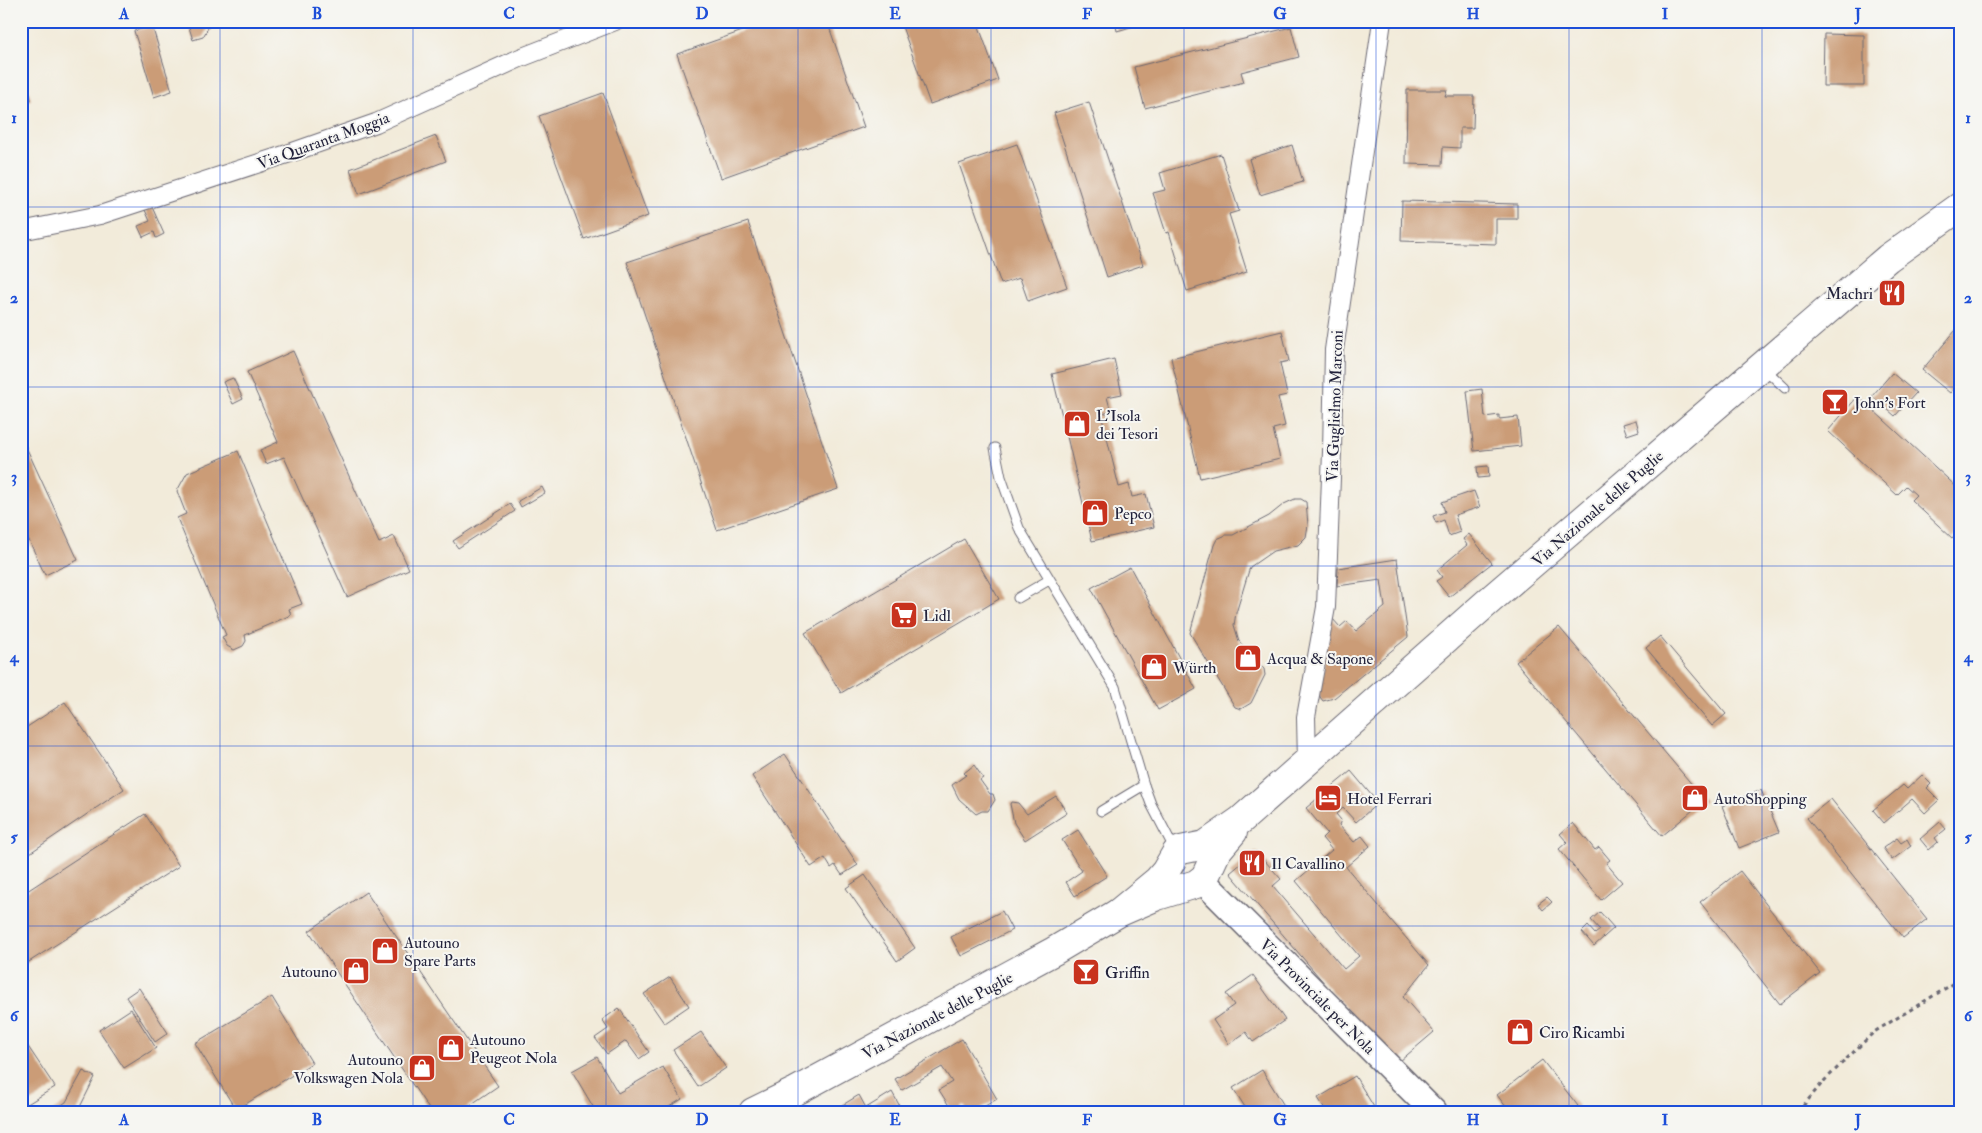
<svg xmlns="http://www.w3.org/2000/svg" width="1982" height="1133" font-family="'IM FELL Double Pica',serif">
<rect width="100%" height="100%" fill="#f6f6f2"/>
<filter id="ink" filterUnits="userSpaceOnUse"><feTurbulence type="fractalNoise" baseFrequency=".02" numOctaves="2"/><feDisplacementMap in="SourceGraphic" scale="10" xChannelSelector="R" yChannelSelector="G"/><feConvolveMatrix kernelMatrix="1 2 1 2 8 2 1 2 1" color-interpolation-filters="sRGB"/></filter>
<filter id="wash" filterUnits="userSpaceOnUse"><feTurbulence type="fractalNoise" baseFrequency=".0096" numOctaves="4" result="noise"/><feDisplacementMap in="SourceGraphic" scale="20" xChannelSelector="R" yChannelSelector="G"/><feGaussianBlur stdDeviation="1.12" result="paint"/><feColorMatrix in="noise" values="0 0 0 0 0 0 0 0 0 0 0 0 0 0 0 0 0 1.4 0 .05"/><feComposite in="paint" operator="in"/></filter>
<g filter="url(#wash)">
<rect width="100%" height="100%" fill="#f2ebda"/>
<g id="blocks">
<g fill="#cb9c77">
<path d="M187 21H208L209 26 203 37 193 40Z"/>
<path d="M771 21H827L864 127 721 178 677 54Z"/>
<path d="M900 21H977L998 80 930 104Z"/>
<path d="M1115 21H1148V22L1117 31Z"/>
<path d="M152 26 172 91 154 97 134 31Z"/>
<path d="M1291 27 1299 57 1241 72 1244 82 1145 108 1134 67Z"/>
<path d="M1824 34 1864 35V86H1823Z"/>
<path d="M27 81 31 100 21 102V82Z"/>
<path d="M1407 90H1447L1445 96H1474L1473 128H1460V148L1443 147 1442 165 1406 164Z"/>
<path d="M603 93 648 216 584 239 539 116Z"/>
<path d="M1089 102 1143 265 1107 277 1054 113Z"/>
<path d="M436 136 446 161 359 194 350 169Z"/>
<path d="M1017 144 1067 287 1028 301 1020 278 1001 284 959 164Z"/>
<path d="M1292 145 1303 182 1260 195 1249 159Z"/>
<path d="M1221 154 1239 211 1229 214 1247 272 1187 291 1169 232 1166 233 1153 193 1165 190 1160 173Z"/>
<path d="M1402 201 1517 204V219H1496V244L1401 241Z"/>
<path d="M152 207 164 234 156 238 154 232 143 237 138 226 150 221 145 210Z"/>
<path d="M748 222 838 489 717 530 627 262Z"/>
<path d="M1961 324V380L1950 393 1922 370Z"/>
<path d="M1282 331 1289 361 1280 363 1287 395 1278 397 1285 426 1273 429 1280 459 1200 478 1171 358Z"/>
<path d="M293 351 379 543 394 536 409 569 347 597 284 457 266 464 260 450 278 442 247 372Z"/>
<path d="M1114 359 1122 394 1107 397 1111 412 1101 414 1119 487 1129 484 1132 497 1146 494 1154 527 1092 541 1052 374Z"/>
<path d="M1892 373 1916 393 1895 416 1872 396Z"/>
<path d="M233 378 243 399 233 404 223 382Z"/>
<path d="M1482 389 1485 417 1499 415V419L1518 417 1521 446 1474 451 1467 391Z"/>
<path d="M1858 396 1961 491V536L1957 533 1952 538 1911 500 1916 495 1906 486 1897 495 1828 431Z"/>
<path d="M1636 420 1639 431 1627 435 1623 424Z"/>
<path d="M21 436 78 560 45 575 21 523Z"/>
<path d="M238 451 302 604 289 609 291 615 245 635 246 641 243 646 234 650 227 646 222 637 226 635 177 518 186 514 177 491 187 473Z"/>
<path d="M1488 466 1489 477 1478 478 1477 467Z"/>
<path d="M542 487 545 493 521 507 518 501Z"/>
<path d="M1474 491 1480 507 1455 515 1460 532 1449 536 1444 520 1436 523 1433 516 1445 512 1442 502Z"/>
<path d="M1295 499H1301L1306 502 1308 525 1306 537 1298 545 1273 551 1250 567 1236 613 1234 625 1239 641 1264 669 1265 675 1251 703 1241 709 1235 707 1190 633 1214 545 1217 539 1226 535H1233L1269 516 1284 504Z"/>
<path d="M510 504 515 511 458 548 453 541Z"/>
<path d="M1469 534 1492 563 1449 597 1436 581 1442 577 1437 570 1467 545 1463 539Z"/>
<path d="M964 539 999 599 841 693 805 633Z"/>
<path d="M1397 559 1408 637 1334 698 1323 701 1320 697 1319 691 1332 618 1340 627 1347 621 1356 631 1385 607 1381 580 1337 586 1338 568Z"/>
<path d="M1130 567 1196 689 1158 710 1091 588Z"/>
<path d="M1559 627 1705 800 1662 836 1516 662Z"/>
<path d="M1660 636 1726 714 1712 726 1646 648Z"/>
<path d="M65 702 124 789 21 859V731Z"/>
<path d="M785 754 858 865 842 875 835 865 831 868 825 858 811 867 752 776Z"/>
<path d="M974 765 983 778 980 780 990 794H993L995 800 988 811H982L976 814 959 799 952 785 966 775 964 773Z"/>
<path d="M1351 771 1378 803 1356 822 1343 808 1336 814 1341 820 1339 825 1354 842 1362 836 1370 846 1346 867 1429 965 1403 997 1434 1032 1400 1061 1349 1012 1230 873 1256 851 1281 879 1273 886 1344 969 1359 956 1296 881 1332 850 1322 838 1327 833 1306 808Z"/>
<path d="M1922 775 1931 784 1927 788 1939 800 1925 813 1912 799 1884 823 1873 810 1903 785 1907 789Z"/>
<path d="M1761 790 1779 832 1739 848 1722 806Z"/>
<path d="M1056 796 1067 813 1025 840 1014 823 1010 804 1011 802 1018 803 1027 814Z"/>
<path d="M1831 799 1927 919 1903 938 1807 818Z"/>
<path d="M145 814 179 866 21 967V895Z"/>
<path d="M1940 822 1946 829 1935 838 1938 842 1929 850 1920 839Z"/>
<path d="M1573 823 1595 850 1599 847 1610 860 1606 863 1622 882 1601 900 1559 849 1567 842 1560 834Z"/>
<path d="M1078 830 1107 876 1075 896 1066 882 1082 871 1062 840Z"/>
<path d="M1897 838 1901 843 1907 839 1911 846 1892 860 1883 848Z"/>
<path d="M1740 871 1820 973 1780 1004 1700 902Z"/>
<path d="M865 875 915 948 897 961 846 888Z"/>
<path d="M366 892 498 1086 460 1112H431L309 931Z"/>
<path d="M1547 897 1552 902 1543 910 1538 904Z"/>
<path d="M1002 911 1012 930 961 956 951 937Z"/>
<path d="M1600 912 1614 928 1594 946 1582 932 1588 926 1595 934 1600 930 1591 920Z"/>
<path d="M1253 975 1285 1020 1253 1042 1246 1032 1229 1044 1213 1020 1234 1005 1226 994Z"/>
<path d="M670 977 689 1006 664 1023 644 994Z"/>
<path d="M139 988 168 1033 155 1042 126 997Z"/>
<path d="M272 997 312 1063 236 1110 195 1043Z"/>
<path d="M619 1008 649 1052 639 1059 626 1041 607 1054 595 1038 608 1029 602 1020Z"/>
<path d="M131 1009 156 1048 124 1068 99 1030Z"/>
<path d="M701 1032 726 1068 698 1087 673 1050Z"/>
<path d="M21 1036 55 1087 21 1108Z"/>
<path d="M962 1039 997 1099 975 1112H968L964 1105 953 1112 939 1090 952 1082 942 1067 902 1090 895 1079Z"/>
<path d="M597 1057 618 1093 663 1067 682 1099 661 1112H592L595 1110 572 1071Z"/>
<path d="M1542 1060 1578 1106 1571 1112H1510L1497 1095Z"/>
<path d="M1262 1070 1288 1112H1248L1233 1088Z"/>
<path d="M83 1071 95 1077 78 1111 51 1112 66 1102Z"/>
<path d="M1355 1076 1377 1112H1327L1318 1098Z"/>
<path d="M892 1092 903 1112H831L859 1095 866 1108Z"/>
</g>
</g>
</g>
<g filter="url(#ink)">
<use href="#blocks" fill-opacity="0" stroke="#6b6873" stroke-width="1"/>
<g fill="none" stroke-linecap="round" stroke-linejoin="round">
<g stroke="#6b6873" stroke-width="11">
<g id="lane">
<path d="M1765 369 1785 388"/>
<path d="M995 448 1001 477 1019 528 1115 687 1144 785 1151 804 1175 850"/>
<path d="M1018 598 1049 580"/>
<path d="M1101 811 1144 785"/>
</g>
</g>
<g stroke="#6b6873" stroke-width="20">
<g id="street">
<path d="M21 231 100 215 287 154 376 123 520 58 615 21"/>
<path d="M1307 762 1306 717 1326 607 1332 452 1334 350 1382 21"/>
</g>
</g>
<g stroke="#6b6873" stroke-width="28">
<path id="secondary" d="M1202 880 1434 1112"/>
</g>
<g stroke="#6b6873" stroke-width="30">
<g id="primary">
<path d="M1118 913 1158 880 1165 872 1176 853 1181 850 1205 845 1241 820 1490 600 1888 258 1961 206"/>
<path d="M753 1112 796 1091 1054 951 1118 913 1157 896 1196 884 1205 877 1217 851 1233 832"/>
</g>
</g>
<path stroke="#6b6873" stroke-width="3" stroke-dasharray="4 4" stroke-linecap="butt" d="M1798 1112 1823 1082 1874 1032 1961 979"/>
<use href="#lane" stroke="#fff" stroke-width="9"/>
<use href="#street" stroke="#fff" stroke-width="18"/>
<use href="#secondary" stroke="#fff" stroke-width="25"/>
<use href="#primary" stroke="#fff" stroke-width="28"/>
</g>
</g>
<path fill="none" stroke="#1d4ed8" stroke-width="1" stroke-opacity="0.55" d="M220 21V1112M413 21V1112M606 21V1112M798 21V1112M991 21V1112M1184 21V1112M1376 21V1112M1569 21V1112M1762 21V1112M21 207H1961M21 387H1961M21 566H1961M21 746H1961M21 926H1961"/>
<defs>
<g id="restaurant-square" transform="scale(1.4375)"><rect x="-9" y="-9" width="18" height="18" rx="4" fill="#c8321e" stroke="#f6f6f2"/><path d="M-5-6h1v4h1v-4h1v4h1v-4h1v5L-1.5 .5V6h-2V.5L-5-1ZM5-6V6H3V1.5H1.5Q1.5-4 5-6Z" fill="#fff"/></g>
<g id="bar-square" transform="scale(1.4375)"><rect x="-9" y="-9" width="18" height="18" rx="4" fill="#c8321e" stroke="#f6f6f2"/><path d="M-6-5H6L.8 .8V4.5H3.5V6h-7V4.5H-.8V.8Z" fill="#fff"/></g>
<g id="shop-square" transform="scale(1.4375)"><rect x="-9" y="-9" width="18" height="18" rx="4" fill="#c8321e" stroke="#f6f6f2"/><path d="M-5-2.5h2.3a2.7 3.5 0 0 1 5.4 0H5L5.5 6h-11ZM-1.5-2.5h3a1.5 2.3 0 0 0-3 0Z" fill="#fff"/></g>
<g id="supermarket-square" transform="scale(1.4375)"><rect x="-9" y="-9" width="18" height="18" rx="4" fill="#c8321e" stroke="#f6f6f2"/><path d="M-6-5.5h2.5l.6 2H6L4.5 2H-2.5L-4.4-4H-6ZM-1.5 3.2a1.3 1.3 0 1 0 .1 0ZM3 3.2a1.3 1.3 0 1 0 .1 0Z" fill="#fff"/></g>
<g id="hotel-square" transform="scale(1.4375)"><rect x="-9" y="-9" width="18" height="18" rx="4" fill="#c8321e" stroke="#f6f6f2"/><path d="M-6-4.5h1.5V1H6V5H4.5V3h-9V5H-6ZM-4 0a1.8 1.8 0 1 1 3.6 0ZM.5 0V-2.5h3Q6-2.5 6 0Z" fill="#fff"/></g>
</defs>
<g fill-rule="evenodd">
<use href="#restaurant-square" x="1892" y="293"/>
<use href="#bar-square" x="1835" y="402"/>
<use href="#shop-square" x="1077" y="424"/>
<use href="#shop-square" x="1095" y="513"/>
<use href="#supermarket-square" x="904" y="615"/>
<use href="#shop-square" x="1248" y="658"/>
<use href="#shop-square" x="1154" y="667"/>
<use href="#hotel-square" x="1328" y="798"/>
<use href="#shop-square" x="1695" y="798"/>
<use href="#restaurant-square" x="1252" y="863"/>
<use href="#shop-square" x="385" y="951"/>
<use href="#shop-square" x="356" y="971"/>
<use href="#bar-square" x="1086" y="972"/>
<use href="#shop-square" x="1520" y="1032"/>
<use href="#shop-square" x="451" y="1048"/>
<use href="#shop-square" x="422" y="1068"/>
</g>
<g text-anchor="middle" stroke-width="4" stroke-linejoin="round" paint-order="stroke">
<g font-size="16" fill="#22223b" stroke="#f6f6f2">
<text transform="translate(323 140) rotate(-20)" y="6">Via Quaranta Moggia</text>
<text transform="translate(1334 406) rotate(-88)" y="6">Via Guglielmo Marconi</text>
<text transform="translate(1597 508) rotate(-41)" y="6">Via Nazionale delle Puglie</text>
<text transform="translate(1318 996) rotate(45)" y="6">Via Provinciale per Nola</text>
<text transform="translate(937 1015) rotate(-28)" y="6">Via Nazionale delle Puglie</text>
</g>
<g font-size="16" fill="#22223b" stroke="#f6f6f2" text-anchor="start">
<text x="1873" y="299" text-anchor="end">Machri</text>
<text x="1854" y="408">John's Fort</text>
<text x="1096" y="421">L'Isola<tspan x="1096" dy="18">dei Tesori</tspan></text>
<text x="1114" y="519">Pepco</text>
<text x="923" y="621">Lidl</text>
<text x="1267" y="664">Acqua &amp; Sapone</text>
<text x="1173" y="673">Würth</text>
<text x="1347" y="804">Hotel Ferrari</text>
<text x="1714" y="804">AutoShopping</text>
<text x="1271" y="869">Il Cavallino</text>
<text x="404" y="948">Autouno<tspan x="404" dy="18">Spare Parts</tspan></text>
<text x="337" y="977" text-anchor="end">Autouno</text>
<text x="1105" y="978">Griffin</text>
<text x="1539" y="1038">Ciro Ricambi</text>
<text x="470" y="1045">Autouno<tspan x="470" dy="18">Peugeot Nola</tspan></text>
<text x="403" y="1065" text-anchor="end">Autouno<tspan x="403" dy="18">Volkswagen Nola</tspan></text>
</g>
</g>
<rect width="1982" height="1133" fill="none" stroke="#f6f6f2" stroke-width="55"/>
<rect x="28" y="28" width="1926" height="1078" fill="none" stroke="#1d4ed8" stroke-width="2"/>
<g font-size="16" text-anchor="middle" font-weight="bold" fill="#1d4ed8">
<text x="124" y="19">A</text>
<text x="317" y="19">B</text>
<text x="509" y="19">C</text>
<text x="702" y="19">D</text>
<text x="895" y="19">E</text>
<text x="1087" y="19">F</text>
<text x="1280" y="19">G</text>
<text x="1473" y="19">H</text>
<text x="1665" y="19">I</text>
<text x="1858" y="19">J</text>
<text x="14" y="123">1</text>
<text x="1968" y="123">1</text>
<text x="14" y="303">2</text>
<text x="1968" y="303">2</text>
<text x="14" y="482">3</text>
<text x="1968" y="482">3</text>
<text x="14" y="662">4</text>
<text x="1968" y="662">4</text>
<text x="14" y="842">5</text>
<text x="1968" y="842">5</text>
<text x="14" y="1021">6</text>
<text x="1968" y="1021">6</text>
<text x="124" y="1125">A</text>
<text x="317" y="1125">B</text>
<text x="509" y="1125">C</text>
<text x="702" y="1125">D</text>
<text x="895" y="1125">E</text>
<text x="1087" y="1125">F</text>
<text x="1280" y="1125">G</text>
<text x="1473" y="1125">H</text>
<text x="1665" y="1125">I</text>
<text x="1858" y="1125">J</text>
</g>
</svg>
